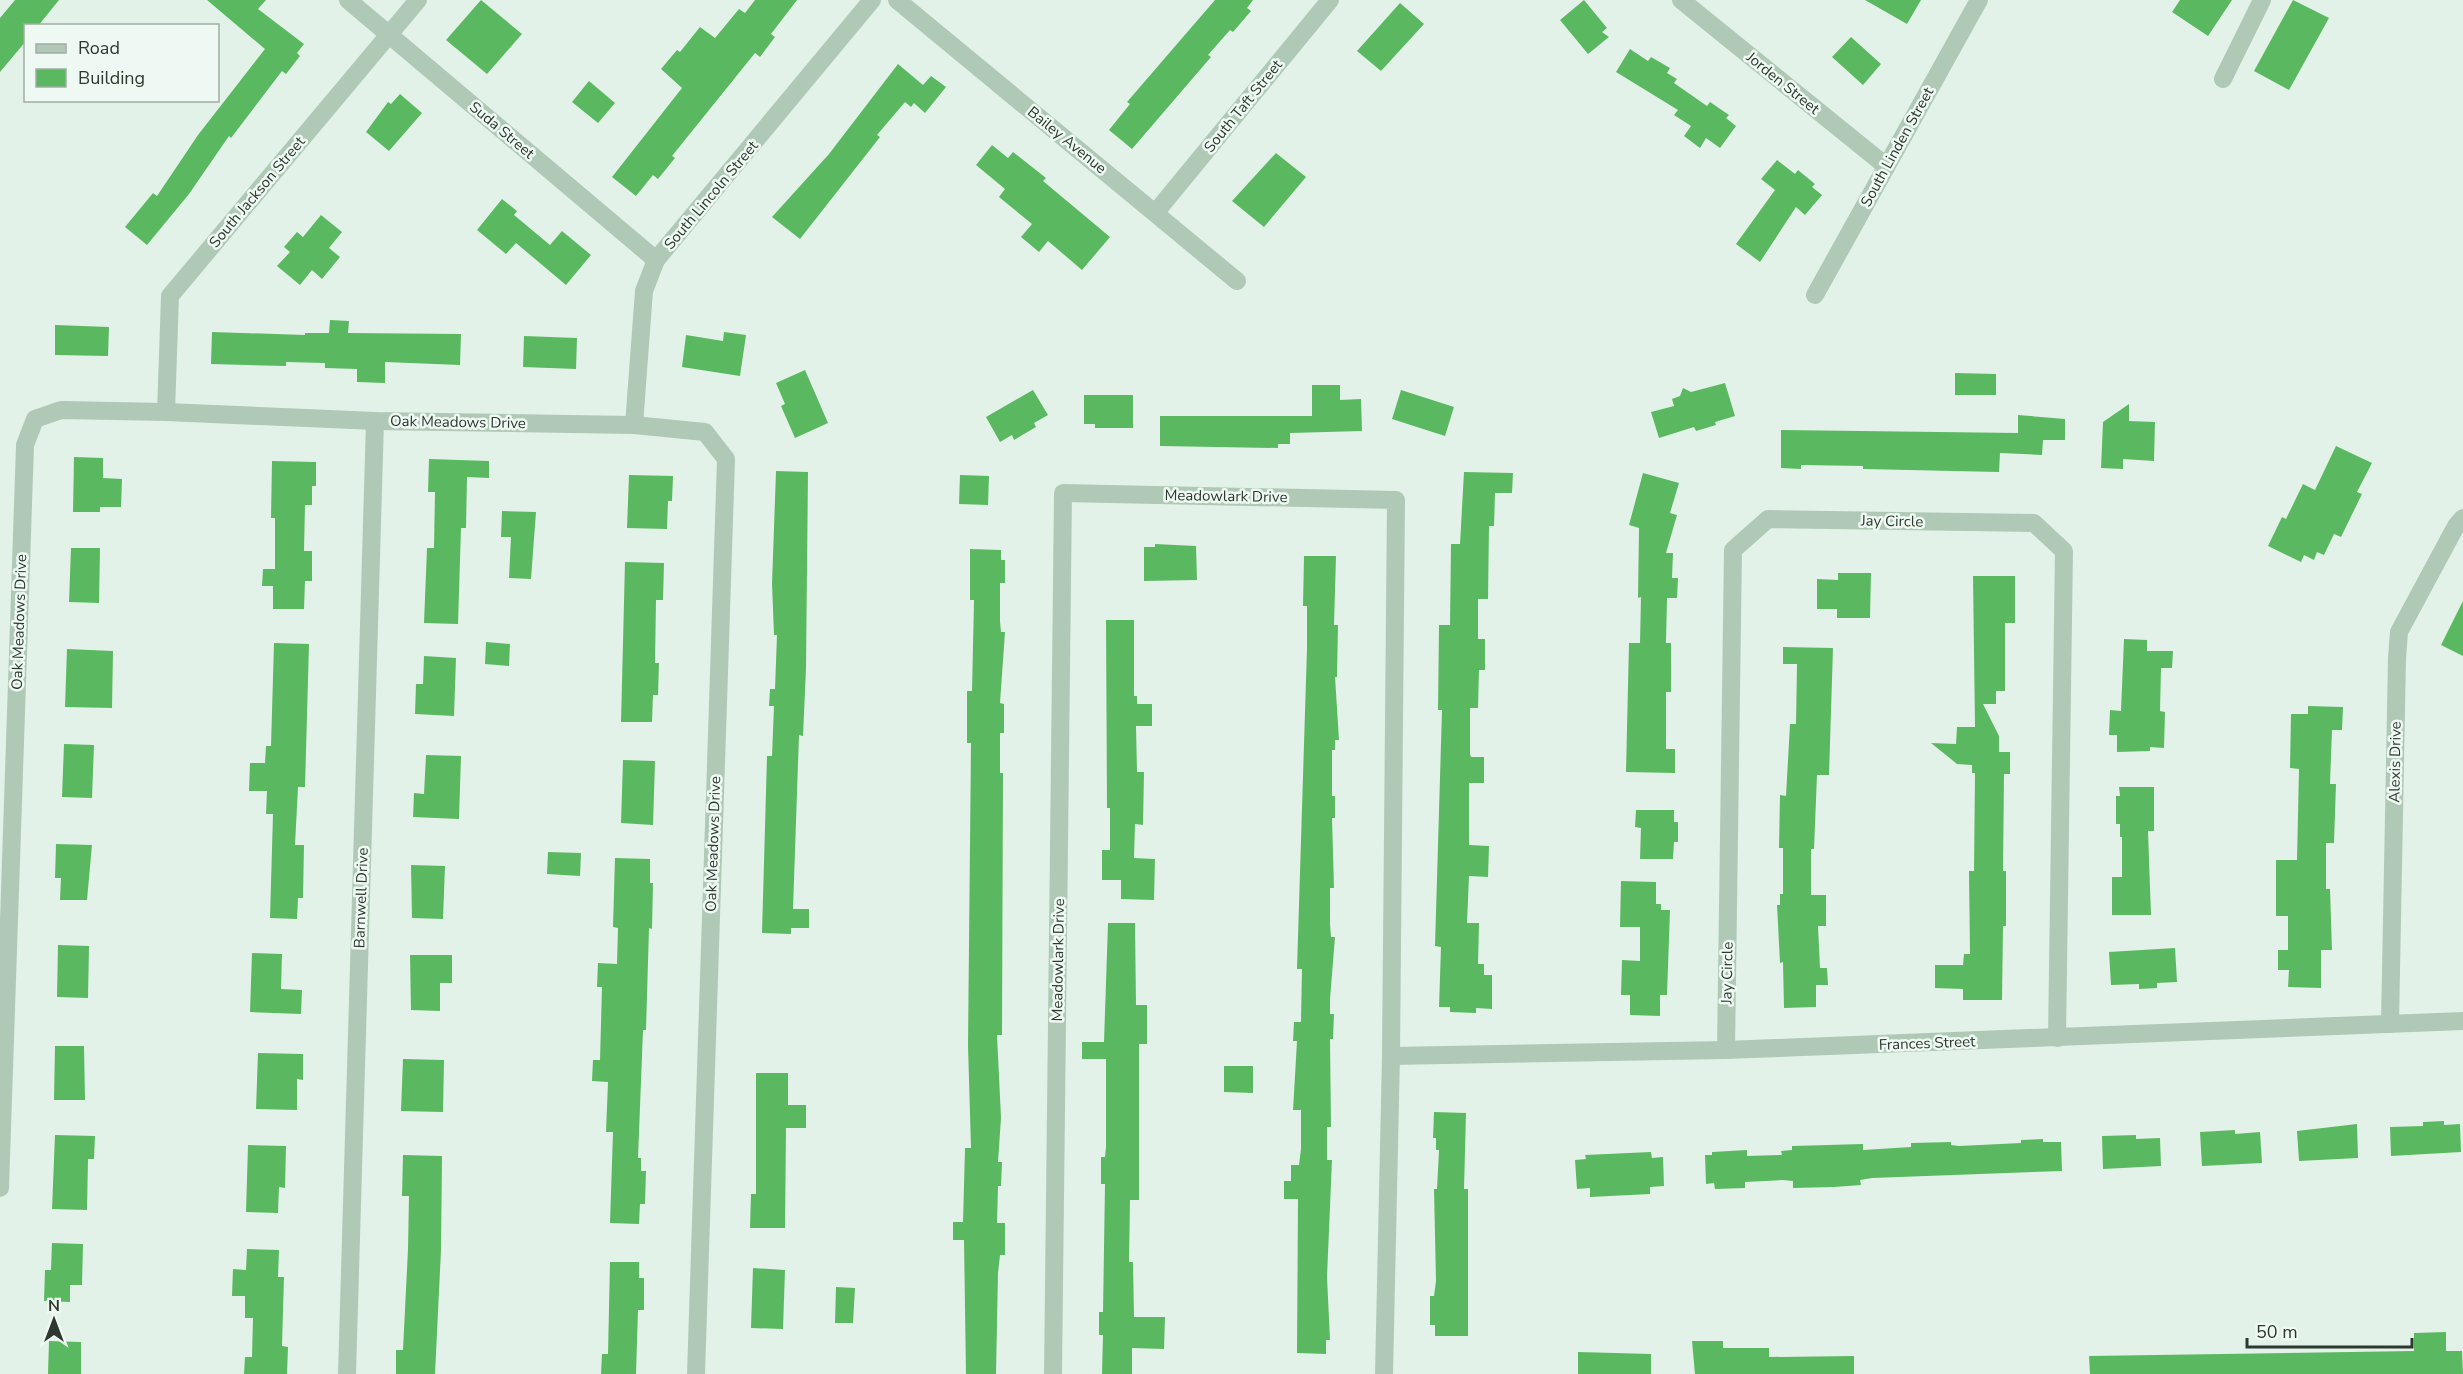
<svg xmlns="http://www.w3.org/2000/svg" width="2463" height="1374" font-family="'Nunito Sans',sans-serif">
<rect width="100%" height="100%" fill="#e3f2e8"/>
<g fill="#5ab960">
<path d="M15 0H59L38 26H26V41L0 72V18Z"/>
<path d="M207 0H266L258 9 304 44 297 53 300 56 286 74 282 71 231 138 229 136 189 194 147 245 125 227 153 193 157 196 198 135 265 49Z"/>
<path d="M481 0 522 34 487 74 446 40Z"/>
<path d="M755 0H797L771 34 775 37 760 57 755 53 672 156 675 158 658 179 653 175 636 196 612 177 682 88 661 69 677 50 680 52 700 27 715 38 739 9 745 13Z"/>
<path d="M1215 0H1253L1247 8 1251 11 1233 32 1230 30 1208 55 1211 57 1132 149 1109 130 1130 104 1127 102Z"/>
<path d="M1584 0 1607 28 1602 32 1609 37 1588 54 1560 20Z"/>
<path d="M1865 0H1921L1907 24Z"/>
<path d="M2180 0H2232L2208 36 2172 12Z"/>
<path d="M2293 0 2329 18 2289 90 2254 71Z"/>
<path d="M1400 3 1424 24 1381 71 1357 51Z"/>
<path d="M1851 37 1881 64 1863 85 1832 57Z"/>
<path d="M1630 49 1648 61 1651 57 1670 68 1667 73 1677 79 1674 83 1707 106 1710 102 1729 115 1726 118 1736 126 1720 148 1706 138 1700 148 1684 136 1691 126 1674 115 1678 110 1616 72Z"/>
<path d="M898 64 923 85 931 76 946 87 925 113 914 103 911 107 905 102 877 135 880 137 800 239 772 217 829 154Z"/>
<path d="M589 81 615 103 598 123 572 102Z"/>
<path d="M400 94 422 113 389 151 366 132 388 102 391 104Z"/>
<path d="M992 145 1008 158 1013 152 1046 178 1043 181 1110 237 1082 270 1048 241 1039 252 1021 237 1032 224 999 197 1005 189 976 165Z"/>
<path d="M1276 153 1306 177 1264 227 1232 201Z"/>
<path d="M1777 160 1795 174 1798 170 1815 184 1812 187 1822 195 1805 215 1796 207 1760 262 1736 244 1775 190 1761 179Z"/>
<path d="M502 199 517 211 514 215 550 245 562 231 591 255 566 285 516 243 506 254 477 230Z"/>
<path d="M321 215 342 232 329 248 340 257 322 279 312 270 300 285 277 266 290 252 284 247 297 232 303 237Z"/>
<path d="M330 320 349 321 348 333 461 334 460 365 385 362V383L357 382V369L325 368V363L286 362V366L211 364 212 332 305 335V333H329Z"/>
<path d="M55 325 109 327 108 356 55 355Z"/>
<path d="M724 332 746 335 740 376 682 367 686 335 723 341Z"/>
<path d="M524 336 577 338 576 369 523 367Z"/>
<path d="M805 370 828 423 795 438 781 406 785 404 776 383Z"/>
<path d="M1955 373 1996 374V395H1955Z"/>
<path d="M1725 383 1735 416 1715 422 1716 425 1696 431 1694 427 1659 438 1651 412 1674 406 1672 399 1680 396 1683 388 1691 392Z"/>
<path d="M1312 385H1340V400L1361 399 1362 431 1290 433V444H1278V448L1160 446V416H1312Z"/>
<path d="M1033 390 1048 415 1034 423 1036 427 1014 440 1012 435 1000 442 986 417Z"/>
<path d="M1401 390 1454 407 1445 436 1392 419Z"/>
<path d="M1084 395H1133V428H1095V424H1084Z"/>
<path d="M2129 404V421L2155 422 2154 461 2123 459V469L2101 468 2103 422Z"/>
<path d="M2018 415 2065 419V440H2043L2042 455 2000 453 1999 472 1863 469V466L1801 465V469L1781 468V430L2018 433Z"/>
<path d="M2336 446 2372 463 2357 492 2362 494 2341 537 2334 534 2324 555 2317 552 2314 560 2304 555 2301 562 2268 546 2282 517 2286 519 2303 484 2315 490Z"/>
<path d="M74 457 103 458V478L122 479 121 507H100V512H73Z"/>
<path d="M429 459 489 461V478L467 477 466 528H461L458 624 424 623 427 548H434L435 492H428Z"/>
<path d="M272 461 316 462V486H312V505H305L304 551H312V581H305L304 609H273V586H262L263 569H275V518H271Z"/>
<path d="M776 471 808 472 806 669 803 736 799 735 793 909H809V928H791V934L762 933 767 756H772L774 706H769L770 689H775L777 635H774L772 584Z"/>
<path d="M1464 472 1513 473 1512 493H1495L1494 526H1489L1488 599H1478V639H1485V670H1479L1478 708H1470V754L1471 757H1484V783H1469V845L1489 846 1488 877 1469 876 1467 923H1479L1478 964H1484V975H1492V1009L1476 1008V1013L1450 1012V1007H1439L1441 947 1435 946 1442 710H1438L1439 625H1450L1451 544H1460Z"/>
<path d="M1643 473 1679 483 1670 513 1677 515 1666 553H1673L1672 578H1678L1677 598H1667L1666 643H1671V692H1666V749H1675V773L1626 772 1629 643H1640L1641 597 1638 598 1639 528 1629 525Z"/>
<path d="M629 475 673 476 672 501H668L667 529 627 528Z"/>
<path d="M960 475 989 476 988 505 959 504Z"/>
<path d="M502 511 536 512 531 579 509 578 511 537H501Z"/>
<path d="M1155 544 1196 546 1197 580 1144 581V547H1155Z"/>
<path d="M71 548H100L99 603 69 602Z"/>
<path d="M970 549 1001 550V560H1005V583H1000V621L1001 632H1005L1000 703 1004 704V733H1000V773H1003L1002 1035H997L1001 1118 998 1162H1002L1001 1186H998L997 1223H1005V1255H1000L998 1273 996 1374H966L964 1240H953V1222H963L965 1148H971L968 1046 971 743H967V691H972L974 600H970Z"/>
<path d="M1304 556H1336L1334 625H1338L1337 677H1335L1339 740H1335V750H1332V796H1335V818H1332L1334 888H1330V924L1331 937H1335L1330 999V1014H1334L1333 1039H1330L1331 1127H1327V1160H1332L1327 1277 1330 1340H1326V1354L1297 1353 1298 1199H1284V1181H1291V1165H1299L1301 1149V1110H1293L1297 1041H1293L1294 1022H1301L1302 969H1297L1307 648V606H1303Z"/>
<path d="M625 562 664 563 663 600H656L655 663H659L658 695H653L652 722H621Z"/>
<path d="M1838 573H1871L1870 618H1837V609H1817V579L1838 580Z"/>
<path d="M1973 576H2015V623H2005V691H1996V704H1983L1999 736V752H2010V774H2004L2003 871H2006V926H2003L2002 1000H1963V989L1935 988V965H1963L1964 954H1970L1969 871H1974L1975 773H1972V765L1957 764 1931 743 1956 744 1957 727H1975Z"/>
<path d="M2463 601V656L2441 645Z"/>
<path d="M1106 620H1134V696H1137V704H1152V726H1136L1137 772H1144L1143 825 1135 824 1134 858 1155 859 1154 900 1121 899V880H1102V850H1110V808H1107Z"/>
<path d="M2124 639 2147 640V651H2173L2172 668H2161L2160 711 2165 712 2164 748 2150 747V751L2117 752V735H2109L2110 710 2121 711Z"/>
<path d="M486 642 510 644 509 666 485 664Z"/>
<path d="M274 643 309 644 305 787H298L295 845H304L303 898H298L297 919 270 918 273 814H266L267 791H249L250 763H265L266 746H271Z"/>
<path d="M1783 647 1833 648 1829 775H1817L1814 849H1811V895H1826V926H1818L1820 968H1827L1828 985H1816V1007L1784 1008 1783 962 1780 963 1777 905H1780V894H1783V848H1779L1780 795 1786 796 1790 724H1796L1797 664H1783Z"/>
<path d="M67 649 113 651 112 708 65 707Z"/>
<path d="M424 656 456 658 454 716 415 714 416 684H423Z"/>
<path d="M2308 706 2343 707 2342 730H2332L2330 784H2336L2334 843H2326V889H2330L2332 950H2321V988L2288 987 2289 970H2278V950H2288V916H2276V860H2297L2299 769 2290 768 2291 714H2308Z"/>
<path d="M64 744 94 745 92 798 62 797Z"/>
<path d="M426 755 461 756 459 819 413 817 414 793 424 794Z"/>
<path d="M623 760 655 761 653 825 621 823Z"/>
<path d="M2119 787H2154V831H2148L2151 915H2112V877H2122V837H2120V824H2116V796H2120Z"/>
<path d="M1636 810H1674V822H1678V842H1674L1673 859H1640L1641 828 1635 827Z"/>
<path d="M56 844 92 845 87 900H60L61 878H55Z"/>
<path d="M548 852 581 853 580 876 547 874Z"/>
<path d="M615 858 650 859V883H653L652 929 649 928 646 1030H643L638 1158H641V1171H646L645 1204H640L639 1224 610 1223 613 1132H606L608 1082 592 1081 593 1060H600L602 987H597L598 963 617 964 618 928 613 927Z"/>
<path d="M411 865 445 866 443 919 412 918Z"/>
<path d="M1621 881 1656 882V904H1661V910H1670L1667 995H1660V1016L1630 1015V995H1621L1622 960 1640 961V927H1620Z"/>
<path d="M1108 923H1135L1136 1005H1147V1044H1139V1200H1130L1129 1262H1133L1134 1317H1165L1164 1349 1132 1348V1374H1102L1103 1335H1099V1312H1103L1105 1184H1101V1157H1105L1106 1147V1059H1082V1042H1104Z"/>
<path d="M58 945 89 946 88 998 57 997Z"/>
<path d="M2175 948 2177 982 2157 983V988L2139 989V984L2111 985 2109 952Z"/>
<path d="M252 953 282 954 281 989 302 990 301 1014 250 1012Z"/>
<path d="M410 955H452V983H440V1011L411 1010Z"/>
<path d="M55 1046H84L85 1100H54Z"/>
<path d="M258 1053 303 1054V1080L297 1079V1110L256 1109Z"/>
<path d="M403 1059 444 1060 443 1112 401 1111Z"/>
<path d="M1224 1066H1253V1093L1224 1092Z"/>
<path d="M756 1073H788V1105H806V1128H786L785 1228H750L751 1194H756Z"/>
<path d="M1434 1112 1466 1113 1464 1189H1468V1336H1435V1325H1430V1296H1434L1436 1281 1434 1189H1437L1439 1150H1436V1138H1433Z"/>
<path d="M2444 1121V1125L2460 1124 2461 1152 2391 1156 2390 1127 2423 1126V1122Z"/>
<path d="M2357 1124 2358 1158 2299 1161 2297 1131Z"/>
<path d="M2235 1130V1134L2260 1132 2262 1163 2202 1166 2200 1132Z"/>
<path d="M55 1135 95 1136 94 1159H88L87 1210 52 1209Z"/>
<path d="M2136 1135V1139L2160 1138 2161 1166 2103 1169 2102 1136Z"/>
<path d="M2043 1139V1142H2061L2062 1171 1872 1178 1860 1180 1861 1185 1834 1187 1793 1188V1181L1783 1180 1745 1182V1188L1715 1189 1714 1183 1706 1184 1705 1155H1712V1152L1747 1150V1156L1782 1155 1781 1151 1792 1150V1146L1863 1144V1150L1911 1147V1143L1951 1142V1145L1959 1146 2021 1143V1140Z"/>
<path d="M248 1145 286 1146 285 1188 279 1187 278 1213 246 1212Z"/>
<path d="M1651 1152 1652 1158 1663 1157 1664 1186 1650 1187V1194L1590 1197V1188L1577 1189 1575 1160 1586 1159 1585 1155Z"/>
<path d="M403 1155 442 1156 441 1250 435 1374H396V1350H403L408 1249 409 1196H402Z"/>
<path d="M52 1243 83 1244 82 1285H70V1302L44 1301 45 1270H51Z"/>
<path d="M247 1249 279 1250 278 1277H284L282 1346 288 1347 287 1374H244L245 1357H252L253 1318H245V1296H232L233 1269 246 1270Z"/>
<path d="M610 1262H639V1278H644V1310H638L636 1374H601L602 1354H608Z"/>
<path d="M753 1268 785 1270 783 1329 751 1328Z"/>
<path d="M836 1287 855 1288 853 1323H835Z"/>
<path d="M2446 1332V1351H2462L2463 1374H2090L2089 1356 2414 1351V1333Z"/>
<path d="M49 1341 81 1342V1374H48Z"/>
<path d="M1692 1341H1723V1348H1769V1357L1854 1356V1374H1695Z"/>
<path d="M1578 1352 1651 1354V1374H1578Z"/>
</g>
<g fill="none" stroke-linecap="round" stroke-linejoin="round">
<g stroke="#b0c9b7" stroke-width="18">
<path d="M348 0 656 260"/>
<path d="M897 0 1237 281"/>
<path d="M1681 0 1886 166"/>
<path d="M2223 79 2262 0"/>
<path d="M1156 212 1330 0"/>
<path d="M1815 295 1979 0"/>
<path d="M166 412 170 296 418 0"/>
<path d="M634 425 644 291 656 260 872 0"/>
<path d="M2390 1024 2397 658 2399 632 2456 526 2463 518"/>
<path d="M1726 1050 1733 550 1768 519 2034 523 2064 551 2057 1038"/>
<path d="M1391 1056 1726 1050 2463 1021"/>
<path d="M0 1188 25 445 35 419 61 410 166 412 375 421 634 425 705 432 726 459 696 1374"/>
<path d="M347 1374 375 421"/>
<path d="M1053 1374 1063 493 1396 500 1391 1056 1384 1374"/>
</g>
</g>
<g text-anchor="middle" stroke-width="5" stroke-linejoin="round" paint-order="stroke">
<g font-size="15" fill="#2d392f" stroke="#eff9f3">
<text transform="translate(1783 83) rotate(39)" y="5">Jorden Street</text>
<text transform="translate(1243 106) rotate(-51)" y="5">South Taft Street</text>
<text transform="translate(502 130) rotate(40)" y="5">Suda Street</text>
<text transform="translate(1067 140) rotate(39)" y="5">Bailey Avenue</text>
<text transform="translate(1897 147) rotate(-61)" y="5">South Linden Street</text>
<text transform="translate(257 192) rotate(-50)" y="5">South Jackson Street</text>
<text transform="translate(711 195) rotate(-50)" y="5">South Lincoln Street</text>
<text transform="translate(458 422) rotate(1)" y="5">Oak Meadows Drive</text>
<text transform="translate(1226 496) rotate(1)" y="5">Meadowlark Drive</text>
<text transform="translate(1892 521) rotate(1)" y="5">Jay Circle</text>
<text transform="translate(19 622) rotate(-88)" y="5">Oak Meadows Drive</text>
<text transform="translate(2395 762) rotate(-89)" y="5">Alexis Drive</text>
<text transform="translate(713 844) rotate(-88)" y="5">Oak Meadows Drive</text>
<text transform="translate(361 898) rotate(-88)" y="5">Barnwell Drive</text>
<text transform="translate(1058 960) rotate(-89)" y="5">Meadowlark Drive</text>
<text transform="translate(1727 973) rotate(-89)" y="5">Jay Circle</text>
<text transform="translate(1927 1043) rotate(-2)" y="5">Frances Street</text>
</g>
</g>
<rect x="24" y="24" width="195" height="78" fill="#eff9f3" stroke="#a1aca5" stroke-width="1.5"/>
<rect x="36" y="44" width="30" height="9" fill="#b0c9b7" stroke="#a1aca5" stroke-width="1.5"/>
<text x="78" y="54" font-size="18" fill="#2d392f">Road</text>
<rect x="36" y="69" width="30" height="18" fill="#5ab960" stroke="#a1aca5" stroke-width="1.5"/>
<text x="78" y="84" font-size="18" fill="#2d392f">Building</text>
<g transform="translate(54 1320)" stroke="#eff9f3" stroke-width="4.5" paint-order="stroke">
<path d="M0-4.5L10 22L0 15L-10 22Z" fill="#2d392f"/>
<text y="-9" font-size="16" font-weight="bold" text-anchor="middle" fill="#2d392f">N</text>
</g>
<path d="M2247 1338v9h165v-9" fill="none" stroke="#2d392f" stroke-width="3"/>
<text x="2256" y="1338" font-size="18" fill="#2d392f" stroke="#eff9f3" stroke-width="4.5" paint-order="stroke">50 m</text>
</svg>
